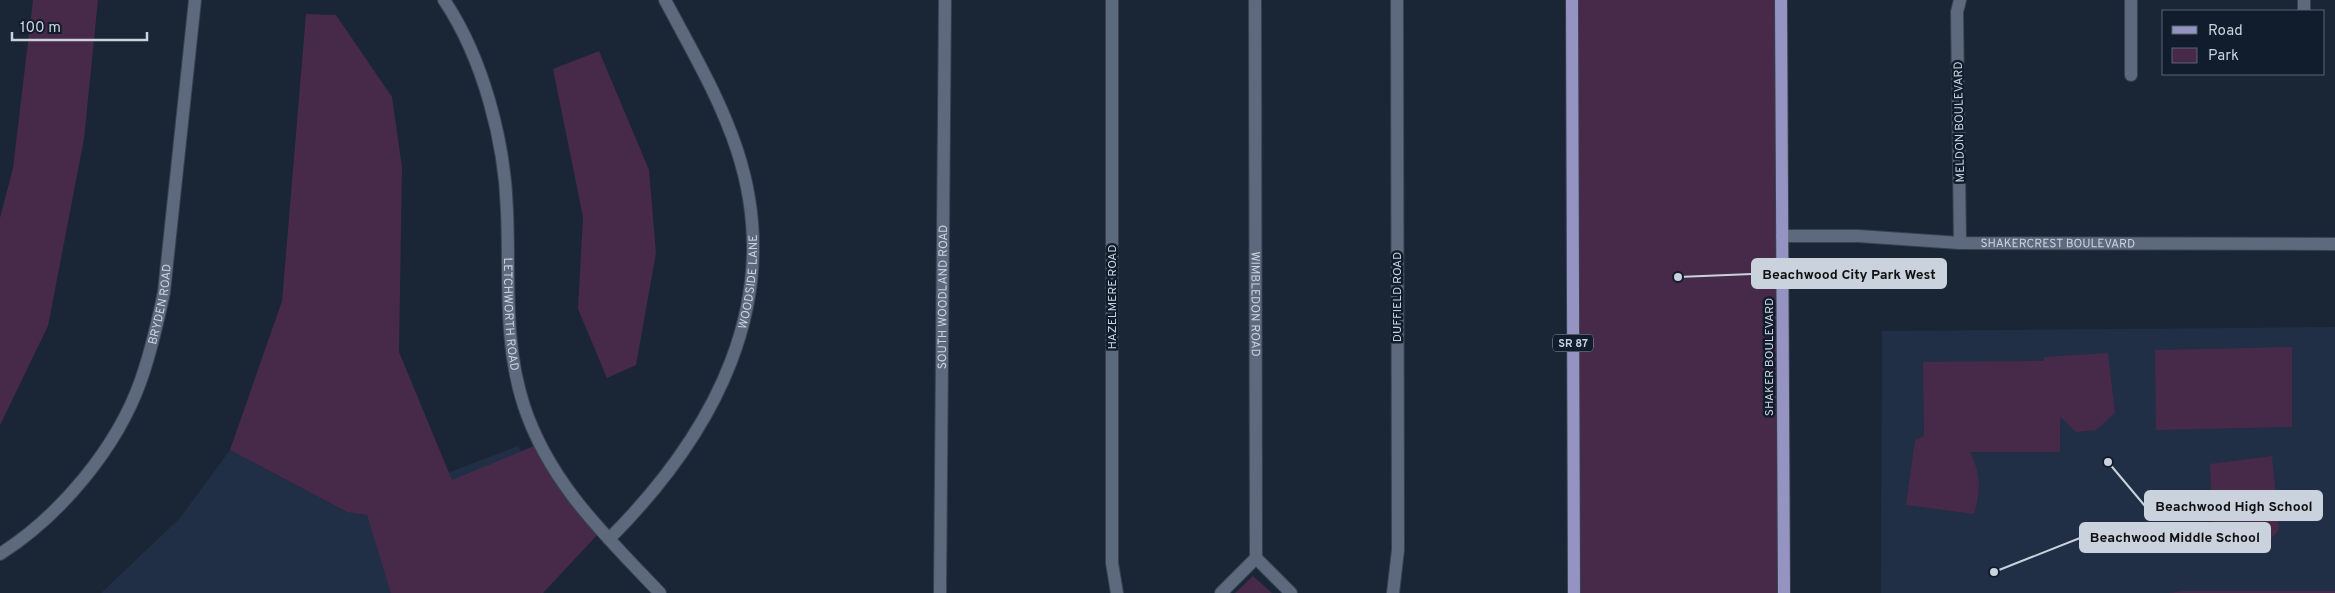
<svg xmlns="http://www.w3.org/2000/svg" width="2335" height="593" font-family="Overpass,sans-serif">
<rect width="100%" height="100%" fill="#1a2636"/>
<g fill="#202f45">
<path d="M2335 327V593H1881L1882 331Z"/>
<path d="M518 446 576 551 542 593H101L180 518 230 450 347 512Z"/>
</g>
<g fill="#472949">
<path d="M33 0H98L84 139 48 326 0 425V218L13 168Z"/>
<path d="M1572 0H1781L1784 593H1574Z"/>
<path d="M306 14 336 15 392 97 402 167 399 352 452 480 539 444 601 531 543 593H391L367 515 347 512 230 450 282 301Z"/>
<path d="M599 51 649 170 656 253 636 365 607 378 578 309 583 217 553 69Z"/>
<path d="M2292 347V427L2156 430 2155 350Z"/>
<path d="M2108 353 2115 413 2096 430 2076 432 2060 417V452H1970C1981 473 1981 492 1974 514L1906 505 1915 440 1924 436 1923 362 2044 361V357Z"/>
<path d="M2272 456 2279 530 2268 542 2213 548 2210 464Z"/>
<path d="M1253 576 1272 593H1235Z"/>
<path d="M2184 591H2335V593H2168Z"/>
</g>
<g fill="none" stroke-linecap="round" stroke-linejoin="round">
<g stroke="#38424f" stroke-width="14">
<g id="minor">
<path id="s1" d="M444 0C483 58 505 142 507 211 510 277 503 342 524 406 550 484 605 535 660 593"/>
<path d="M1112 0V563L1117 593"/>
<path id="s2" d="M1255 0 1256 558 1291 593"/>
<path d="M2304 0V11"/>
<path d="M2131 75V0"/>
<path id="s3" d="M1782 236H1858L1960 243 2335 244"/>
<path d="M1960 243 1957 12 1960 0"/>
<path id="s4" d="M609 539C713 435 787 301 737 150 720 98 691 49 665 0"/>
<path id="s5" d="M0 554C60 516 117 448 141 380 151 351 158 321 164 292L195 0"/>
<path id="s6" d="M940 593 945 0"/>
<path d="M1221 593 1256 558"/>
<path d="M1393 593 1398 550 1397 0"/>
</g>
</g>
<g stroke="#38424f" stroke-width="14">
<g id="major">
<path d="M1572 0 1574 593"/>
<path d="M1781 0 1784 593"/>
</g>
</g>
<use href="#minor" stroke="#5d6a7e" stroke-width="12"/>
<use href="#major" stroke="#9493c2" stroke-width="12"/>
</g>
<g text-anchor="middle" stroke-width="5" stroke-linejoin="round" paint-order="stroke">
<rect fill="#111c2c" stroke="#929ba8" stroke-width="1" x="1553" y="334.5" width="40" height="17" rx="4"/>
<g font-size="11" font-weight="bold" fill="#cad2dd">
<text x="1573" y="347">SR 87</text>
</g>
<g font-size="12" fill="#cad2dd" stroke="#111c2c">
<text transform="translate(1959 122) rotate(-91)" y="4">MELDON BOULEVARD</text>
<text dy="4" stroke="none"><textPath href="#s3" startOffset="276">SHAKERCREST BOULEVARD</textPath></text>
<text dy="4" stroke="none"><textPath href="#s4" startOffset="299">WOODSIDE LANE</textPath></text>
<text dy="4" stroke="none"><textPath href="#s6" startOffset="296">SOUTH WOODLAND ROAD</textPath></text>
<text transform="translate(1112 297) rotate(-90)" y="4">HAZELMERE ROAD</text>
<text transform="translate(1397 297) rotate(-90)" y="4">DUFFIELD ROAD</text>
<text dy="4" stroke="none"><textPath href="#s5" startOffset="306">BRYDEN ROAD</textPath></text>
<text dy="4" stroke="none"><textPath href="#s2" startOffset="304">WIMBLEDON ROAD</textPath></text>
<text dy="4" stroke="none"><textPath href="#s1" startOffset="326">LETCHWORTH ROAD</textPath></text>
<text transform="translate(1769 357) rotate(-90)" y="4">SHAKER BOULEVARD</text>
</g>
</g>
<path fill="none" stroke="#cad2dd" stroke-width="2" d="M1678 277L1752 274M2108 462L2145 506M1994 572L2080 538"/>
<g fill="#cad2dd" stroke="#111c2c" stroke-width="2">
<circle cx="1678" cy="277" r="5"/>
<circle cx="2108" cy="462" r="5"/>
<circle cx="1994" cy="572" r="5"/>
</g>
<g fill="#cad2dd" stroke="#cad2dd" stroke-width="2">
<rect x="1752" y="259" width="194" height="29" rx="5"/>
<rect x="2145" y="491" width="177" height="29" rx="5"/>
<rect x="2080" y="523" width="190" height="29" rx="5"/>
</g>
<g font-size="14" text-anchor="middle" font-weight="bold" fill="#111">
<text x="1849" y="279">Beachwood City Park West</text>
<text x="2234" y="511">Beachwood High School</text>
<text x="2175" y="542">Beachwood Middle School</text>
</g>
<rect x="2162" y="10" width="162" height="65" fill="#111c2c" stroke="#5b6573"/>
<rect x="2172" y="26" width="25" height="8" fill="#9493c2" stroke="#5b6573"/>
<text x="2208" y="35" font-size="15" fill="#cad2dd">Road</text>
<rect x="2172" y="48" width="25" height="15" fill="#472949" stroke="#5b6573"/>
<text x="2208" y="60" font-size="15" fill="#cad2dd">Park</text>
<path d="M12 32v8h135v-8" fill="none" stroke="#cad2dd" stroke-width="2.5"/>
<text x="20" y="32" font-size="15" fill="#cad2dd" stroke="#111c2c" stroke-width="4" paint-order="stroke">100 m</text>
</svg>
